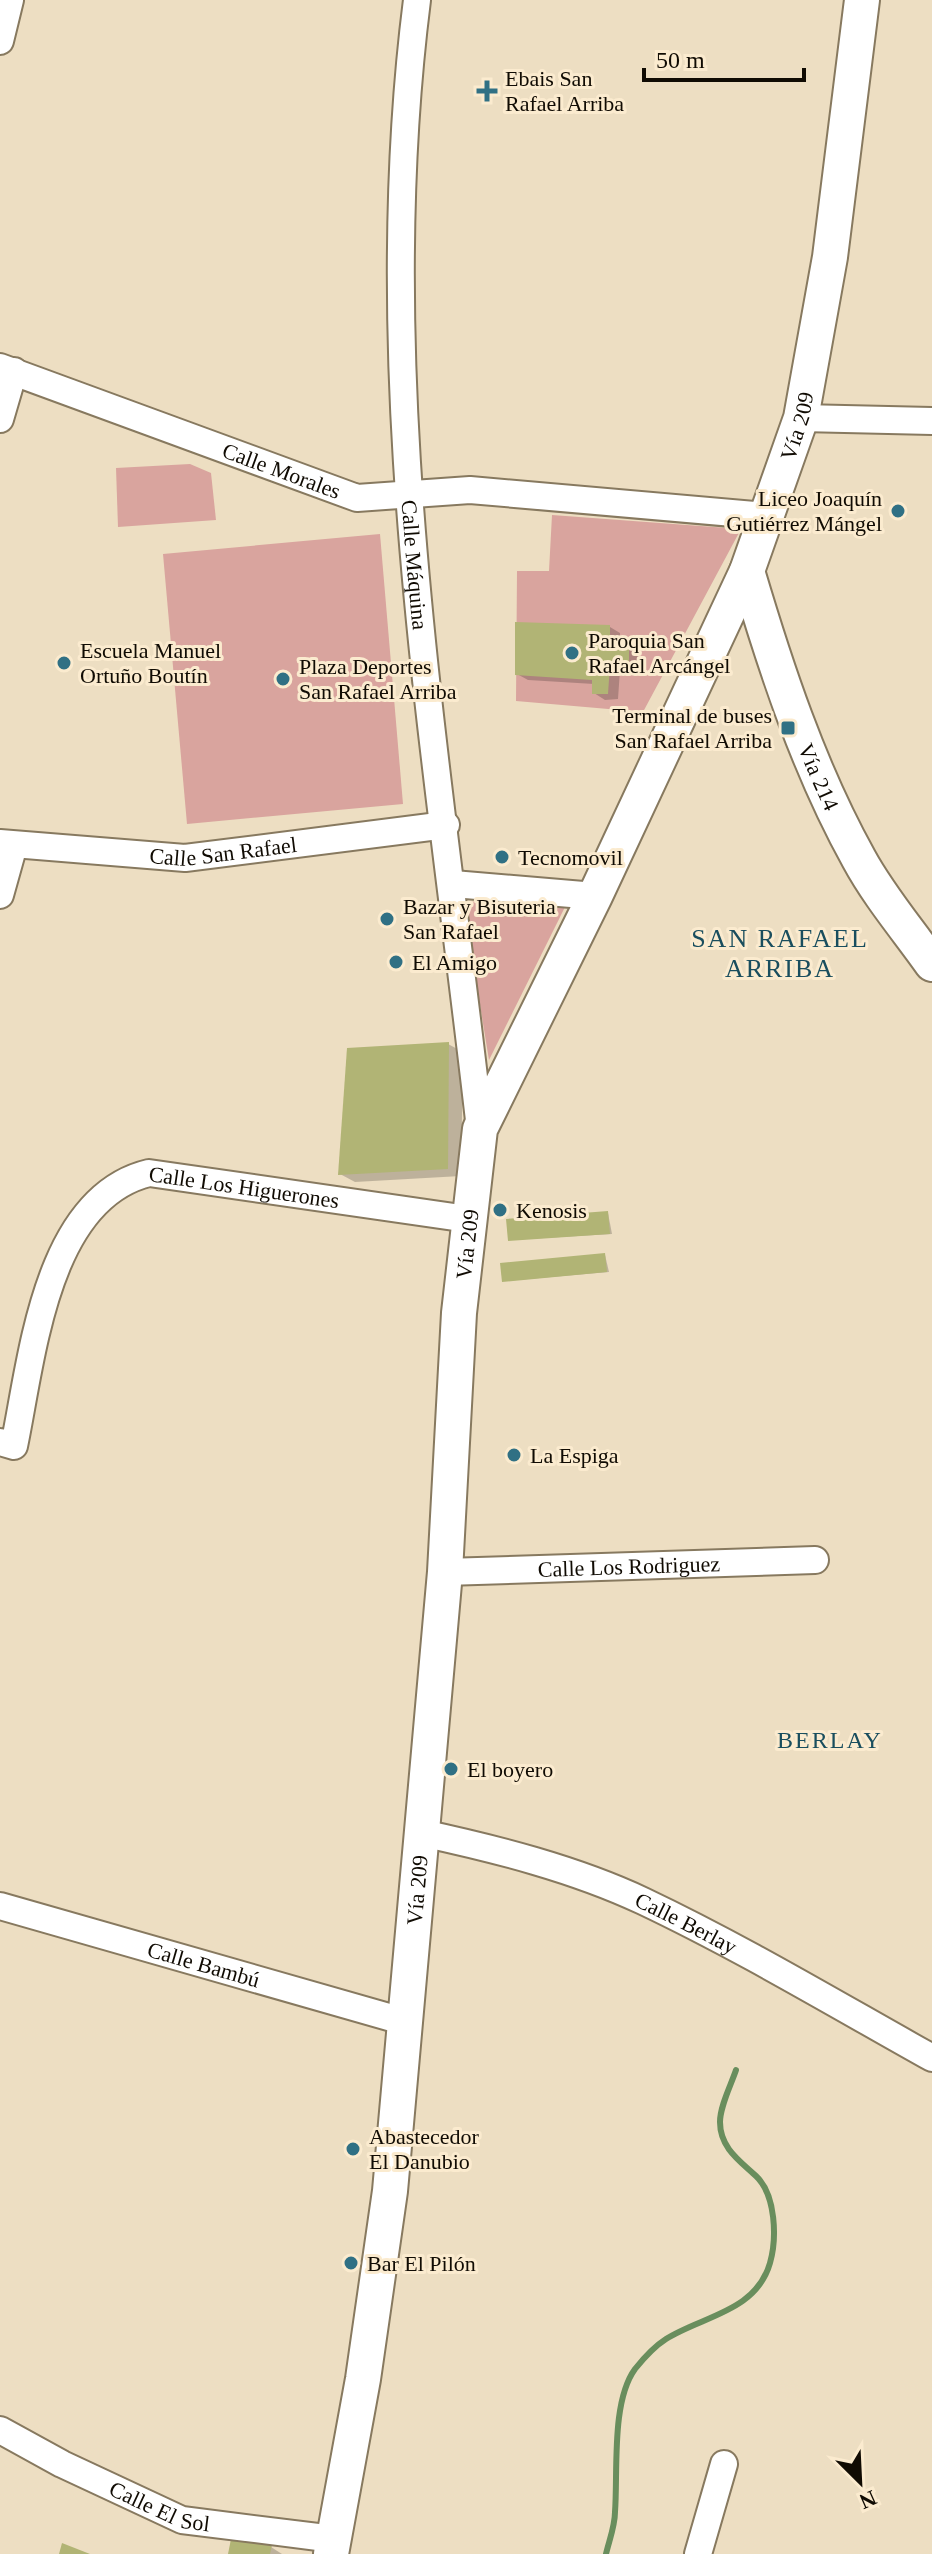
<svg xmlns="http://www.w3.org/2000/svg" width="932" height="2554" font-family="'Times New Roman',serif">
<rect width="100%" height="100%" fill="#eddec2"/>
<g fill="#d9a49e">
<path d="M190 464 211 473 216 520 118 527 116 468Z"/>
<path d="M552 515 741 529 643 712 516 701 517 571H549Z"/>
<path d="M380 534 403 804 187 824 163 554Z"/>
<path d="M463 901 565 907 489 1060Z"/>
</g>
<g fill="#0003">
<path d="M610 627 620 633V642L640 648 639 671 620 670 618 699 605 700 594 693V684L528 680 517 674Z"/>
<path d="M448 1044 463 1052 461 1176 355 1182 340 1174Z"/>
<path d="M608 1213 612 1234 510 1240Z"/>
<path d="M605 1255 609 1272 504 1281Z"/>
<path d="M271 2547 282 2554H230Z"/>
</g>
<g fill="none" stroke-linecap="round" stroke-linejoin="round">
<path stroke="#698e5d" stroke-width="6" d="M606 2554C609 2541 615 2526 615 2512 618 2472 611 2402 635 2369 643 2359 655 2346 666 2339 702 2316 756 2312 770 2263 777 2238 776 2195 756 2176 740 2161 720 2148 720 2122 720 2106 731 2085 736 2070"/>
</g>
<g fill="#b1b475">
<path d="M515 622 610 625V641L629 640V667L610 665 608 694H592V680L515 675Z"/>
<path d="M449 1042 448 1169 338 1175 347 1048Z"/>
<path d="M608 1211 610 1234 508 1241 506 1219Z"/>
<path d="M605 1253 607 1272 502 1282 500 1263Z"/>
<path d="M231 2539 272 2545 270 2554H228Z"/>
<path d="M62 2543 90 2554H59Z"/>
</g>
<g fill="none" stroke-linecap="round" stroke-linejoin="round">
<g stroke="#87795f" stroke-width="30">
<g id="minor">
<path id="s1" d="M417 0C369 376 438 755 480 1129"/>
<path d="M0 41 10 0"/>
<path id="s2" d="M0 367 357 498 470 490 766 516"/>
<path d="M801 418 932 421"/>
<path d="M0 419 14 371"/>
<path id="s3" d="M0 843 185 858 446 825"/>
<path d="M453 884 595 896"/>
<path d="M0 895 14 845"/>
<path id="s4" d="M0 1442 14 1446C32 1360 45 1198 149 1173L468 1219"/>
<path id="s5" d="M445 1572 815 1560"/>
<path id="s6" d="M422 1833C496 1849 575 1869 643 1901 742 1948 837 2005 932 2058"/>
<path id="s7" d="M0 1906 406 2022"/>
<path id="s8" d="M0 2430 62 2464 182 2520 334 2539"/>
<path d="M698 2554 724 2464"/>
</g>
</g>
<g stroke="#87795f" stroke-width="38">
<g id="major">
<path id="s9" d="M747 571C776 669 809 769 859 859 879 896 908 930 932 964"/>
<path id="s10" d="M331 2554 363 2379 390 2191 445 1572 459 1313 480 1129 595 896 747 571 801 418 830 257 862 0"/>
</g>
</g>
<use href="#minor" stroke="#fff" stroke-width="26"/>
<use href="#major" stroke="#fff" stroke-width="34"/>
</g>
<g fill="#307084" stroke="#fbebcf" stroke-width="3">
<path d="M483 79h8v8h8v8h-8v8h-8v-8h-8v-8h8z"/>
<circle cx="898" cy="511" r="8"/>
<circle cx="572" cy="653" r="8"/>
<circle cx="64" cy="663" r="8"/>
<circle cx="283" cy="679" r="8"/>
<rect x="780" y="720" width="16" height="16" rx="4"/>
<circle cx="502" cy="857" r="8"/>
<circle cx="387" cy="919" r="8"/>
<circle cx="396" cy="962" r="8"/>
<circle cx="500" cy="1210" r="8"/>
<circle cx="514" cy="1455" r="8"/>
<circle cx="451" cy="1769" r="8"/>
<circle cx="353" cy="2149" r="8"/>
<circle cx="351" cy="2263" r="8"/>
</g>
<g text-anchor="middle" stroke-width="6" stroke-linejoin="round" paint-order="stroke">
<g font-size="22" fill="#100b03" stroke="#fbebcf" text-anchor="start">
<text x="505" y="86">Ebais San<tspan x="505" dy="25">Rafael Arriba</tspan></text>
<text x="882" y="506" text-anchor="end">Liceo Joaquín<tspan x="882" dy="25">Gutiérrez Mángel</tspan></text>
<text x="588" y="648">Paroquia San<tspan x="588" dy="25">Rafael Arcángel</tspan></text>
<text x="80" y="658">Escuela Manuel<tspan x="80" dy="25">Ortuño Boutín</tspan></text>
<text x="299" y="674">Plaza Deportes<tspan x="299" dy="25">San Rafael Arriba</tspan></text>
<text x="772" y="723" text-anchor="end">Terminal de buses<tspan x="772" dy="25">San Rafael Arriba</tspan></text>
<text x="518" y="865">Tecnomovil</text>
<text x="403" y="914">Bazar y Bisuteria<tspan x="403" dy="25">San Rafael</tspan></text>
<text x="412" y="970">El Amigo</text>
<text x="516" y="1218">Kenosis</text>
<text x="530" y="1463">La Espiga</text>
<text x="467" y="1777">El boyero</text>
<text x="369" y="2144">Abastecedor<tspan x="369" dy="25">El Danubio</tspan></text>
<text x="367" y="2271">Bar El Pilón</text>
</g>
<g font-size="22" fill="#100b03" stroke="#fbebcf">
<text dy="8" stroke="none"><textPath href="#s10" startOffset="2206">Vía 209</textPath></text>
<text dy="8" stroke="none"><textPath href="#s2" startOffset="300">Calle Morales</textPath></text>
<text dy="8" stroke="none"><textPath href="#s1" startOffset="566">Calle Máquina</textPath></text>
<text dy="8" stroke="none"><textPath href="#s9" startOffset="218">Vía 214</textPath></text>
<text dy="8" stroke="none"><textPath href="#s3" startOffset="224">Calle San Rafael</textPath></text>
<text dy="8" stroke="none"><textPath href="#s4" startOffset="432">Calle Los Higuerones</textPath></text>
<text dy="8" stroke="none"><textPath href="#s10" startOffset="1318">Vía 209</textPath></text>
<text dy="8" stroke="none"><textPath href="#s5" startOffset="184">Calle Los Rodriguez</textPath></text>
<text dy="8" stroke="none"><textPath href="#s10" startOffset="670">Vía 209</textPath></text>
<text dy="8" stroke="none"><textPath href="#s6" startOffset="280">Calle Berlay</textPath></text>
<text dy="8" stroke="none"><textPath href="#s7" startOffset="212">Calle Bambú</textPath></text>
<text dy="8" stroke="none"><textPath href="#s8" startOffset="178">Calle El Sol</textPath></text>
</g>
<g font-size="24" letter-spacing="2" fill="#1a4e5e" stroke="#fbebcf">
<text x="830" y="1748">BERLAY</text>
</g>
<g font-size="26" letter-spacing="2" fill="#1a4e5e" stroke="#fbebcf">
<text x="780" y="947">SAN RAFAEL<tspan x="780" dy="30">ARRIBA</tspan></text>
</g>
</g>
<g transform="translate(860 2482) rotate(156)" stroke="#fbebcf" stroke-width="6" paint-order="stroke">
<path d="M0-6L14 30L0 20L-14 30Z" fill="#100b03"/>
<text y="-12" font-size="22" font-weight="bold" text-anchor="middle" fill="#100b03">N</text>
</g>
<path d="M644 68v12h160v-12" fill="none" stroke="#100b03" stroke-width="4"/>
<text x="656" y="68" font-size="24" fill="#100b03" stroke="#fbebcf" stroke-width="6" paint-order="stroke">50 m</text>
</svg>
